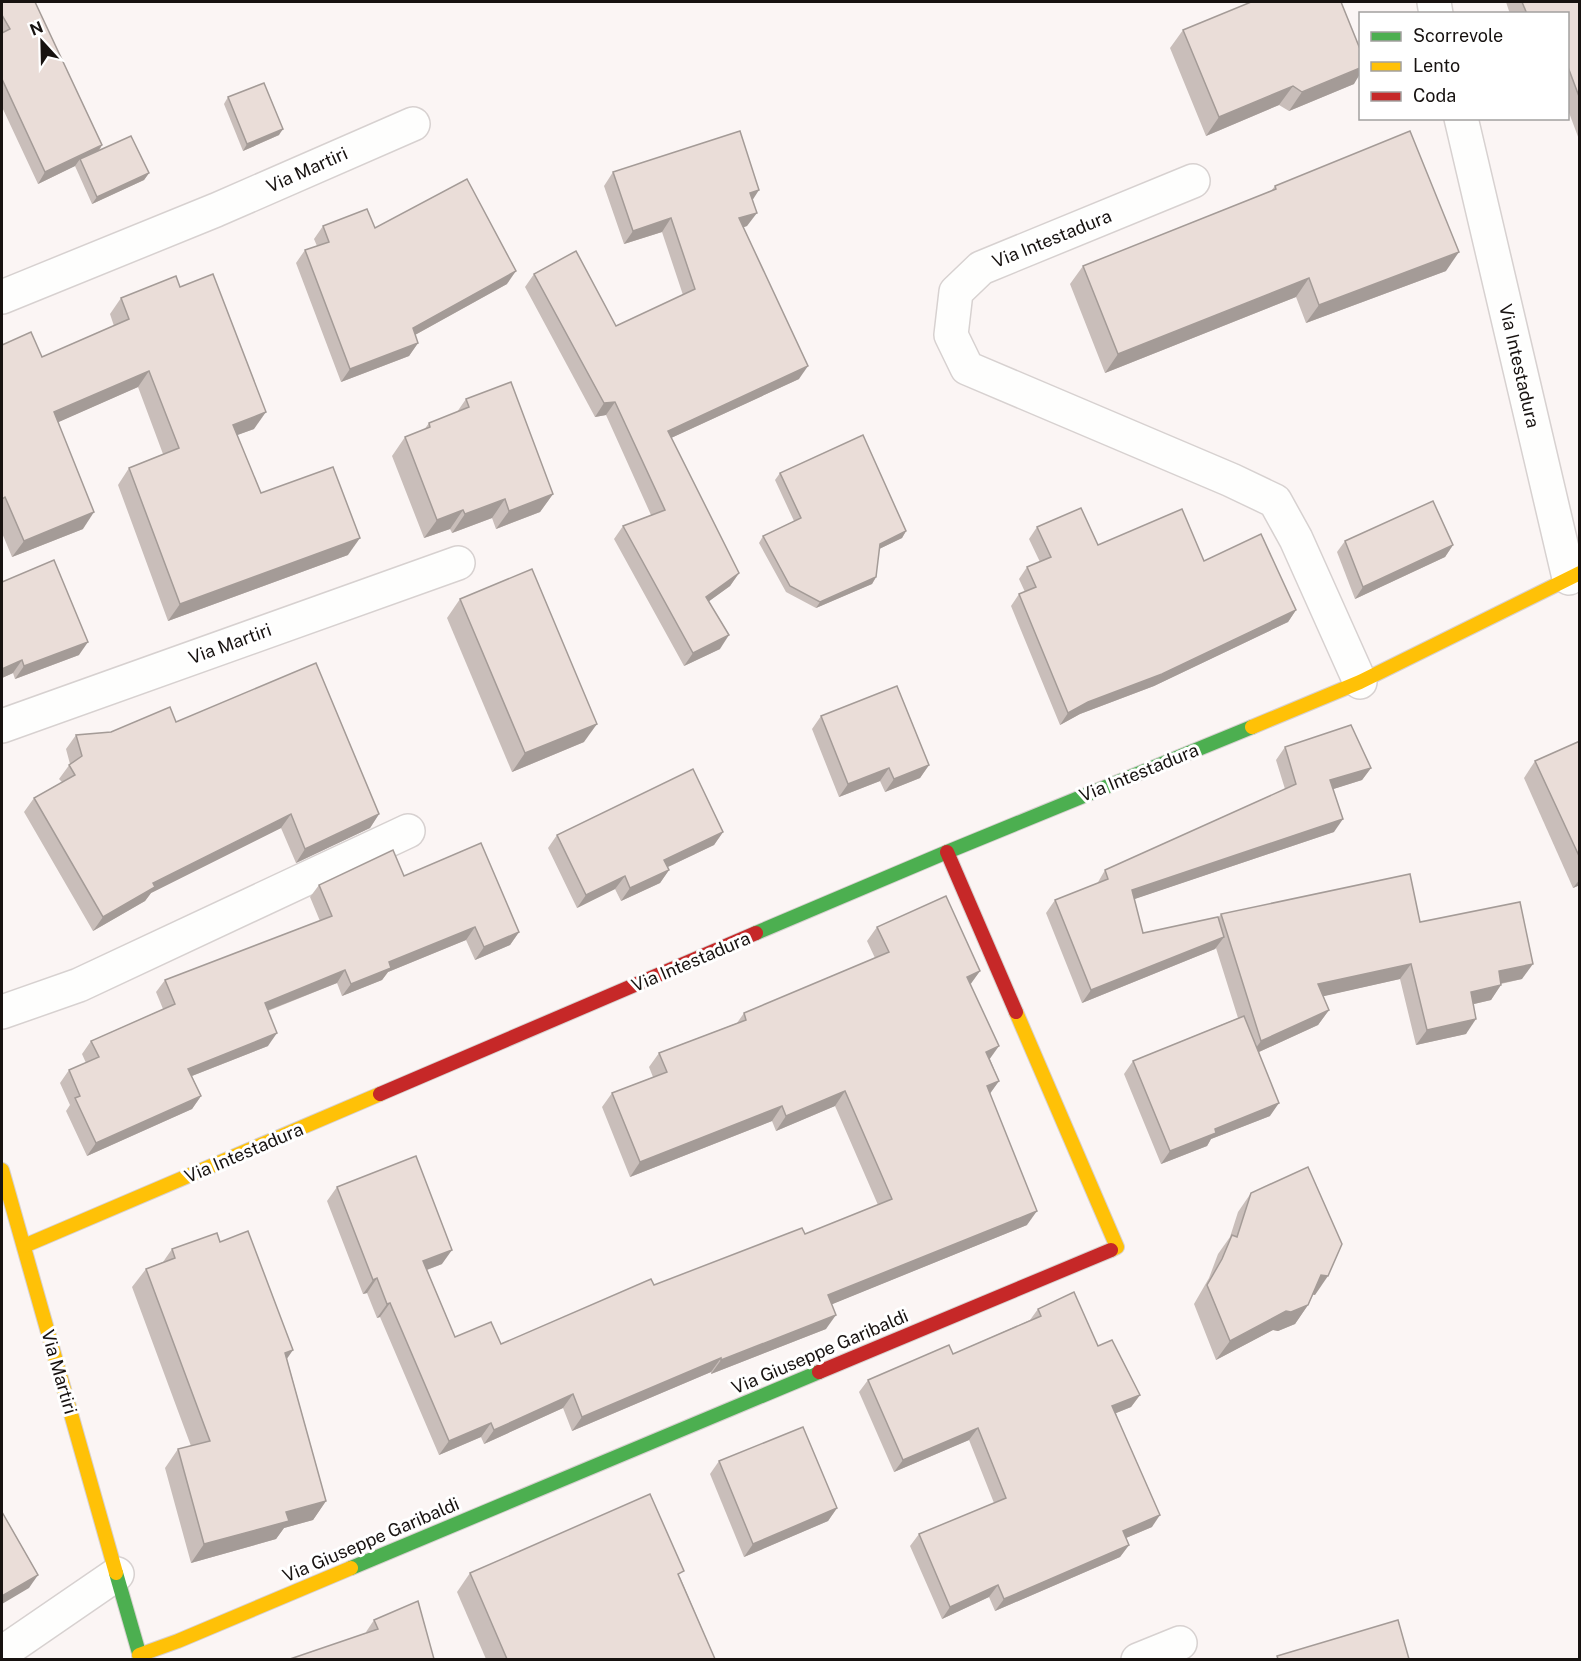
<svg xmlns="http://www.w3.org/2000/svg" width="1581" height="1661" font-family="'Public Sans',sans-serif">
<rect width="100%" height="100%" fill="#fbf5f4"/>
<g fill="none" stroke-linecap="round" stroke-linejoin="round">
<g stroke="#d7d1d0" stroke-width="36">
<g id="street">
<path d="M1434 2 1436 14"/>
<path d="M1461 118 1569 578"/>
<path d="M1193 181 981 268 956 292 951 335 967 368 1231 480 1275 501 1296 539 1360 682"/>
<path d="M2 297 216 210 413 124"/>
<path d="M2 726 458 563"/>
<path d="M2 1012 79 985 408 831"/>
<path d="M2 1653 117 1574"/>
<path d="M1138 1660 1180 1643"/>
</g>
</g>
<g stroke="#d7d1d0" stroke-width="16">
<g id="fast">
<path d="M756 933 947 852 1252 727"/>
<path d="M351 1568 819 1372"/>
<path d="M116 1573 141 1660"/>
</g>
</g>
<g stroke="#d7d1d0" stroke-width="16">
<g id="slow">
<path d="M1252 727 1360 682 1580 573"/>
<path d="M1016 1012 1117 1247 1111 1250"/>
<path d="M2 1170 116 1573"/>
<path d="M24 1246 380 1094"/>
<path d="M139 1655 178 1641 351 1568"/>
</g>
</g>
<g stroke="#d7d1d0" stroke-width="16">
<g id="jam">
<path d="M947 852 1016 1012"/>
<path d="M380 1094 756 933"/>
<path d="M819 1372 1111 1250"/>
</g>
</g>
<use href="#street" stroke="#fefefd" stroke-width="33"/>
<use href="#fast" stroke="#4caf50" stroke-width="14"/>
<use href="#slow" stroke="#ffc107" stroke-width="14"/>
<use href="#jam" stroke="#c62828" stroke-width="14"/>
</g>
<g fill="#c9beba">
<path d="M2 2 102 145 99 151 149 173 144 180 92 204 75 166 38 184 2 107Z"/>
<path d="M1506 2H1580V142L1568 110V14H1510Z"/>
<path d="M1183 30 1354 84 1289 111 1279 105 1206 136 1170 48Z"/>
<path d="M228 97 279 135 243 151 224 104Z"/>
<path d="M613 172 753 200 747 226 743 227 799 379 671 438 739 573 730 586 709 601 720 649 684 666 614 539 623 526 651 515 606 415 595 417 525 287 534 274 616 326 683 295 662 232 624 244 604 186Z"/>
<path d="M1275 186 1446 271 1306 323 1296 297 1105 373 1070 284 1083 266 1271 191Z"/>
<path d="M323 226 375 228 507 284 415 335 418 343 409 356 341 382 296 263 305 250 317 246 314 239Z"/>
<path d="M180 287 254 429 237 435 261 493 348 555 168 621 118 485 129 468 163 454 138 387 58 422 83 529 12 557 2 533V345L42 357 114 326 110 314 121 298Z"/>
<path d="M466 399 553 494 540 512 496 529 492 518 452 533 450 529 424 538 392 456 405 437 424 430 429 423 457 412Z"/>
<path d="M780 473 906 531 902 538 879 549 876 577 872 584 816 608 786 592 759 543 763 536 794 521 775 480Z"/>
<path d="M1037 527 1098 545 1204 561 1296 610 1288 622 1154 686 1080 714 1060 725 1011 606 1019 594 1025 592 1019 579 1027 567 1040 562 1029 539Z"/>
<path d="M1345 541 1453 545 1445 557 1355 599 1337 552Z"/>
<path d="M2 582 79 655 15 679 13 673 2 678Z"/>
<path d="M460 599 584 742 512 772 447 618Z"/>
<path d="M821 716 929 765 920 778 885 792 880 781 839 797 812 729Z"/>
<path d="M176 722 379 814 370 828 296 863 281 828 151 893 145 901 93 931 24 812 34 798 62 782 59 779 70 764 66 749 76 735 111 732Z"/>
<path d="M1580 741V885L1573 888 1524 778 1535 761Z"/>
<path d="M1285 747 1371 768 1362 780 1333 789 1334 832 1134 899 1143 933 1218 918 1221 914 1420 922 1522 979 1501 984 1491 1000 1474 1004 1466 1034 1416 1045 1400 979 1323 996 1329 1010 1318 1025 1259 1052 1270 1116 1211 1139 1207 1146 1161 1164 1124 1074 1133 1061 1238 1018 1216 948 1215 949 1082 1003 1046 913 1055 900 1097 884 1105 870 1285 789 1276 760Z"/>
<path d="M723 832 714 845 668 867 669 870 660 883 621 901 615 889 577 908 548 848 557 835Z"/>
<path d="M404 876 519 932 510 945 475 960 466 940 388 972 382 980 342 996 337 983 268 1011V1046L192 1076 201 1096 192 1109 87 1156 66 1111 70 1105 60 1083 69 1070 86 1063 82 1054 91 1041 163 1009 156 992 165 980 320 921 310 897 319 885Z"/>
<path d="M877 927 980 971 970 984 990 1059 999 1081 990 1093 1027 1225 832 1304 826 1329 711 1374V1372L572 1431 563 1408 484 1444 481 1437 439 1455 380 1317 377 1318 367 1293 363 1294 327 1201 337 1187 442 1264 427 1270 455 1337 501 1344 654 1285 805 1234 878 1205 835 1106 776 1131 772 1121 630 1177 602 1107 612 1093 653 1077 649 1067 659 1053 737 1023 744 1013 875 958 867 941Z"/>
<path d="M1251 1193 1315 1295H1313L1308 1305 1295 1324 1278 1331 1273 1330 1216 1360 1194 1304 1209 1278 1218 1254 1230 1237 1238 1212Z"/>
<path d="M220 1242 287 1359 326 1501 313 1520 284 1528 276 1539 191 1563 165 1468 178 1449 191 1446 132 1287 146 1269 163 1262 172 1249Z"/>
<path d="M1038 1309 1098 1346 1140 1395 1131 1407 1116 1413 1152 1527 1126 1538 1129 1545 1120 1557 995 1611 989 1597 942 1619 910 1546 919 1534 994 1503 969 1440 894 1472 859 1392 868 1380 953 1354 1030 1320Z"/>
<path d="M719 1461 837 1508 828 1521 744 1557 710 1474Z"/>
<path d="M470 1573 680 1577 715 1659H486L457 1592Z"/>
<path d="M374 1620 434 1659 367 1633 366 1632Z"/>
</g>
<g fill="#a49b97">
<path d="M1360 68V74L1354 84 1289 111 1302 92Z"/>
<path d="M1293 86 1279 105 1206 136 1219 117Z"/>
<path d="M283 129 279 135 243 151 247 144Z"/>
<path d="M102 145 94 157 80 159 75 166 38 184 45 172Z"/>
<path d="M149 173 144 180 92 204 97 197Z"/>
<path d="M759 190 750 204V193Z"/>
<path d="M757 213 747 226 730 232 739 218Z"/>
<path d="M671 218 662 232 624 244 633 231Z"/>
<path d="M1459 252 1446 271 1306 323 1319 305Z"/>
<path d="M516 271 507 284 404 341 413 328Z"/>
<path d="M1309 278 1296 297 1105 373 1118 354Z"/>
<path d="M418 343 409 356 341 382 350 369Z"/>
<path d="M808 366 799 379 658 444 668 431Z"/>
<path d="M149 371 138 387 43 429 54 412Z"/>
<path d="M615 402 606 415 595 417 604 403Z"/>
<path d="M266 412 254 429 221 441 233 425Z"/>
<path d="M553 494 540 512 496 529 509 511Z"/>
<path d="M505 499 492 518 452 533 465 514Z"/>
<path d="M463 510 450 529 424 538 437 520Z"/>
<path d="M94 512 83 529 12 557 24 541Z"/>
<path d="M906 531 902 538 875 551 880 544Z"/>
<path d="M360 538 348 555 168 621 180 604Z"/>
<path d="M1453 545 1445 557 1355 599 1363 587Z"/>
<path d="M739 573 730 586 697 610 706 597Z"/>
<path d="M876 577 872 584 816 608 820 602Z"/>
<path d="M1296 610 1288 622 1154 686 1080 714 1060 725 1068 713 1088 702Z"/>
<path d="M729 635 720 649 684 666 693 653Z"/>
<path d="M88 642 79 655 15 679 24 666Z"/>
<path d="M22 660 13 673 2 678V669Z"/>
<path d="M597 724 584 742 512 772 525 753Z"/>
<path d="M929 765 920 778 885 792 894 779Z"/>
<path d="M889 768 880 781 839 797 848 784Z"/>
<path d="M1371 768 1362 780 1321 793 1330 780Z"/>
<path d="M291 814 281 828 151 893 145 901 93 931 103 917 153 883Z"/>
<path d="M379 814 370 828 296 863 305 849Z"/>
<path d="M1343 819 1334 832 1123 903 1132 890Z"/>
<path d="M723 832 714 845 655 873 664 860Z"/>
<path d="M669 870 660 883 621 901 630 888Z"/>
<path d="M625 876 615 889 577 908 586 895Z"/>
<path d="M1580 879V885L1573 888Z"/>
<path d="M475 927 466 940 388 972 382 980 342 996 351 984 389 962Z"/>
<path d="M519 932 510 945 475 960 484 947Z"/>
<path d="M1224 937 1215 949 1082 1003 1091 990Z"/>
<path d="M1411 964 1400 979 1307 1000 1318 984Z"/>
<path d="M1533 964 1522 979 1488 986 1499 971Z"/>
<path d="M345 970 337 983 256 1015 265 1003Z"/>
<path d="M980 971 970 985 967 977Z"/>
<path d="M1501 985 1491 1000 1461 1007 1471 992Z"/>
<path d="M1329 1010 1318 1025 1250 1056 1261 1041Z"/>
<path d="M1476 1019 1466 1034 1416 1045 1427 1030Z"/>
<path d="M277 1033 268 1046 179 1081 188 1069Z"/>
<path d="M999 1046 989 1060 986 1052Z"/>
<path d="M999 1081 989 1095 987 1086Z"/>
<path d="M845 1091 835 1106 776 1131 786 1116Z"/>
<path d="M201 1096 192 1109 87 1156 96 1143Z"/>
<path d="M1279 1103 1270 1116 1211 1139 1207 1146 1161 1164 1170 1151 1215 1129Z"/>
<path d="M782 1106 772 1121 630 1177 640 1162Z"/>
<path d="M1037 1211 1027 1225 818 1310 828 1295Z"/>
<path d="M452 1250 442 1264 413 1275 423 1261Z"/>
<path d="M1321 1275 1328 1276 1315 1295 1308 1293Z"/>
<path d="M377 1278 367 1293 363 1294 373 1280Z"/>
<path d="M390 1303 380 1317 377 1318 387 1304Z"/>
<path d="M1308 1305 1295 1324 1278 1331 1273 1330 1216 1360 1230 1341 1286 1311Z"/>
<path d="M836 1315 826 1329 711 1374 721 1360Z"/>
<path d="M293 1350 280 1369 285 1353Z"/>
<path d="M721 1358 711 1372 572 1431 582 1417Z"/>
<path d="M573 1394 563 1408 484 1444 494 1430Z"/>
<path d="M1140 1395 1131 1407 1104 1418 1112 1406Z"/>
<path d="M491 1423 481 1437 439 1455 449 1441Z"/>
<path d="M978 1428 969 1440 894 1472 903 1460Z"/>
<path d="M326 1501 313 1520 284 1528 276 1539 191 1563 204 1544 286 1512Z"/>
<path d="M837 1508 828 1521 744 1557 753 1544Z"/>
<path d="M1160 1515 1152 1527 1114 1543 1123 1531Z"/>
<path d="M1129 1545 1120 1557 995 1611 1004 1599Z"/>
<path d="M38 1575 29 1588 2 1604V1596Z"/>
<path d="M998 1585 989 1597 942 1619 950 1607Z"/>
</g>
<g fill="#eaddd8" stroke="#a49b97" stroke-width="1.5">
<path d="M2 2H35L102 145 45 172 2 79V33L10 29 2 15Z"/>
<path d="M1251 2H1341L1360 49V68L1302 92 1293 86 1219 117 1183 30Z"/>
<path d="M1522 2H1580V99L1568 67V14H1527Z"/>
<path d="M264 83 283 129 247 144 228 97Z"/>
<path d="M740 131 759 190 750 193 757 213 739 218 808 366 668 431 739 573 706 597 729 635 693 653 623 526 665 510 615 402 604 403 534 274 576 251 616 326 695 289 671 218 633 231 613 172Z"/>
<path d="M1410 131 1459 252 1319 305 1309 278 1118 354 1083 266 1276 189 1275 186Z"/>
<path d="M131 136 149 173 97 197 80 159Z"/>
<path d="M467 179 516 271 413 328 418 343 350 369 305 250 329 242 323 226 367 209 375 228Z"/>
<path d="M213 274 266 412 233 425 261 493 333 467 360 538 180 604 129 468 179 448 149 371 54 412 94 512 24 541 5 497 2 499V345L31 332 42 357 129 319 121 298 176 276 180 287Z"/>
<path d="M511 382 553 494 509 511 505 499 465 514 463 510 437 520 405 437 430 427 429 423 469 407 466 399Z"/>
<path d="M863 435 906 531 880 544 876 577 820 602 790 586 763 536 801 518 780 473Z"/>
<path d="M1433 501 1453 545 1363 587 1345 541Z"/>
<path d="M1081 508 1098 545 1182 509 1204 561 1261 534 1296 610 1162 674 1088 702 1068 713 1019 594 1036 587 1027 567 1051 557 1037 527Z"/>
<path d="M54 560 88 642 24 666 22 660 2 669V582Z"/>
<path d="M532 569 597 724 525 753 460 599Z"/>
<path d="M316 663 379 814 305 849 291 814 153 883 155 887 103 917 34 798 75 775 69 765 82 756 76 735 111 732 170 707 176 722Z"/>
<path d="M897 686 929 765 894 779 889 768 848 784 821 716Z"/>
<path d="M1351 725 1371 768 1330 780 1343 819 1132 890 1143 933 1218 917 1224 937 1091 990 1055 900 1108 879 1105 870 1296 784 1285 747Z"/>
<path d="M1580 741V858L1535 761Z"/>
<path d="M693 769 723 832 664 860 669 870 630 888 625 876 586 895 557 835Z"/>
<path d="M481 843 519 932 484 947 475 927 389 962 391 968 351 984 345 970 265 1003 277 1033 188 1069 201 1096 96 1143 75 1098 80 1096 69 1070 99 1057 91 1041 175 1004 165 980 332 916 319 885 393 850 404 876Z"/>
<path d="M1410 874 1420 922 1520 902 1533 964 1499 971 1501 985 1471 992 1476 1019 1427 1030 1411 964 1318 984 1329 1010 1261 1041 1221 914Z"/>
<path d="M946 896 980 971 967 977 999 1046 986 1052 999 1081 987 1086 1037 1211 828 1295 836 1315 721 1360V1358L582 1417 573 1394 494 1430 491 1423 449 1441 390 1303 387 1304 377 1278 373 1280 337 1187 416 1156 452 1250 423 1261 455 1337 491 1322 501 1344 651 1279 654 1285 802 1228 805 1234 892 1199 845 1091 786 1116 782 1106 640 1162 612 1093 667 1072 659 1053 746 1020 744 1013 889 952 877 927Z"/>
<path d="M1244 1016 1279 1103 1215 1129 1216 1133 1170 1151 1133 1061Z"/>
<path d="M1308 1167 1342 1244 1328 1276 1321 1275 1308 1305 1291 1312 1286 1311 1230 1341 1207 1285 1222 1259 1232 1235 1237 1237 1251 1193Z"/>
<path d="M248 1231 293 1350 285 1353 326 1501 286 1512 289 1521 204 1544 178 1449 210 1441 146 1269 175 1258 172 1249 217 1233 220 1242Z"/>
<path d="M1074 1292 1098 1346 1112 1340 1140 1395 1112 1406 1160 1515 1123 1531 1129 1545 1004 1599 998 1585 950 1607 919 1534 1006 1498 978 1428 903 1460 868 1380 949 1345 953 1354 1041 1316 1038 1309Z"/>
<path d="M803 1427 837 1508 753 1544 719 1461Z"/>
<path d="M650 1494 684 1571 678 1574 715 1659H507L470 1573Z"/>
<path d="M2 1512 38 1575 2 1596Z"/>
<path d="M418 1601 434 1659H290L378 1629 374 1620Z"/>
<path d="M1398 1620 1409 1659H1278L1277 1656Z"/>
</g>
<g text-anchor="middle" stroke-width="6" stroke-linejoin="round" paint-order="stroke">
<g font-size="18" fill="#171210" stroke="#fff">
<text transform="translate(307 170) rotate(-24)" y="6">Via Martiri</text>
<text transform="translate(1052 239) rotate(-22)" y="6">Via Intestadura</text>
<text transform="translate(1519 366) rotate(77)" y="6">Via Intestadura</text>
<text transform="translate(230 644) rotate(-20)" y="6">Via Martiri</text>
<text transform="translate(1139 773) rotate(-22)" y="6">Via Intestadura</text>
<text transform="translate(691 962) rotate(-23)" y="6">Via Intestadura</text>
<text transform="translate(244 1153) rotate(-23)" y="6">Via Intestadura</text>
<text transform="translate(820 1352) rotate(-23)" y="6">Via Giuseppe Garibaldi</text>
<text transform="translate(59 1372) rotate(74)" y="6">Via Martiri</text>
<text transform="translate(371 1540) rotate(-23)" y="6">Via Giuseppe Garibaldi</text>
</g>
</g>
<rect width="1581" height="1661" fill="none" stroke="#171210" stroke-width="6"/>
<rect x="1359" y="12" width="210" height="108" fill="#ffffff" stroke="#a2a09f" stroke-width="1.5"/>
<rect x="1371" y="32" width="30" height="9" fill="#4caf50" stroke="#a2a09f" stroke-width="1.5"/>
<text x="1413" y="42" font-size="18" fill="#171210">Scorrevole</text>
<rect x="1371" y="62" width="30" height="9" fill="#ffc107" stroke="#a2a09f" stroke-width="1.5"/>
<text x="1413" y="72" font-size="18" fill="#171210">Lento</text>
<rect x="1371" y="92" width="30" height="9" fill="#c62828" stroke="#a2a09f" stroke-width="1.5"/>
<text x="1413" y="102" font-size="18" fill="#171210">Coda</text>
<g transform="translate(42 42) rotate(338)" stroke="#ffffff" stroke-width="4.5" paint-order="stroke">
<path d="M0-4.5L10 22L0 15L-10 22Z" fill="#171210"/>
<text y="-9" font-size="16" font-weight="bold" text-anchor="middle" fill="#171210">N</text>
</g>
</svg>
